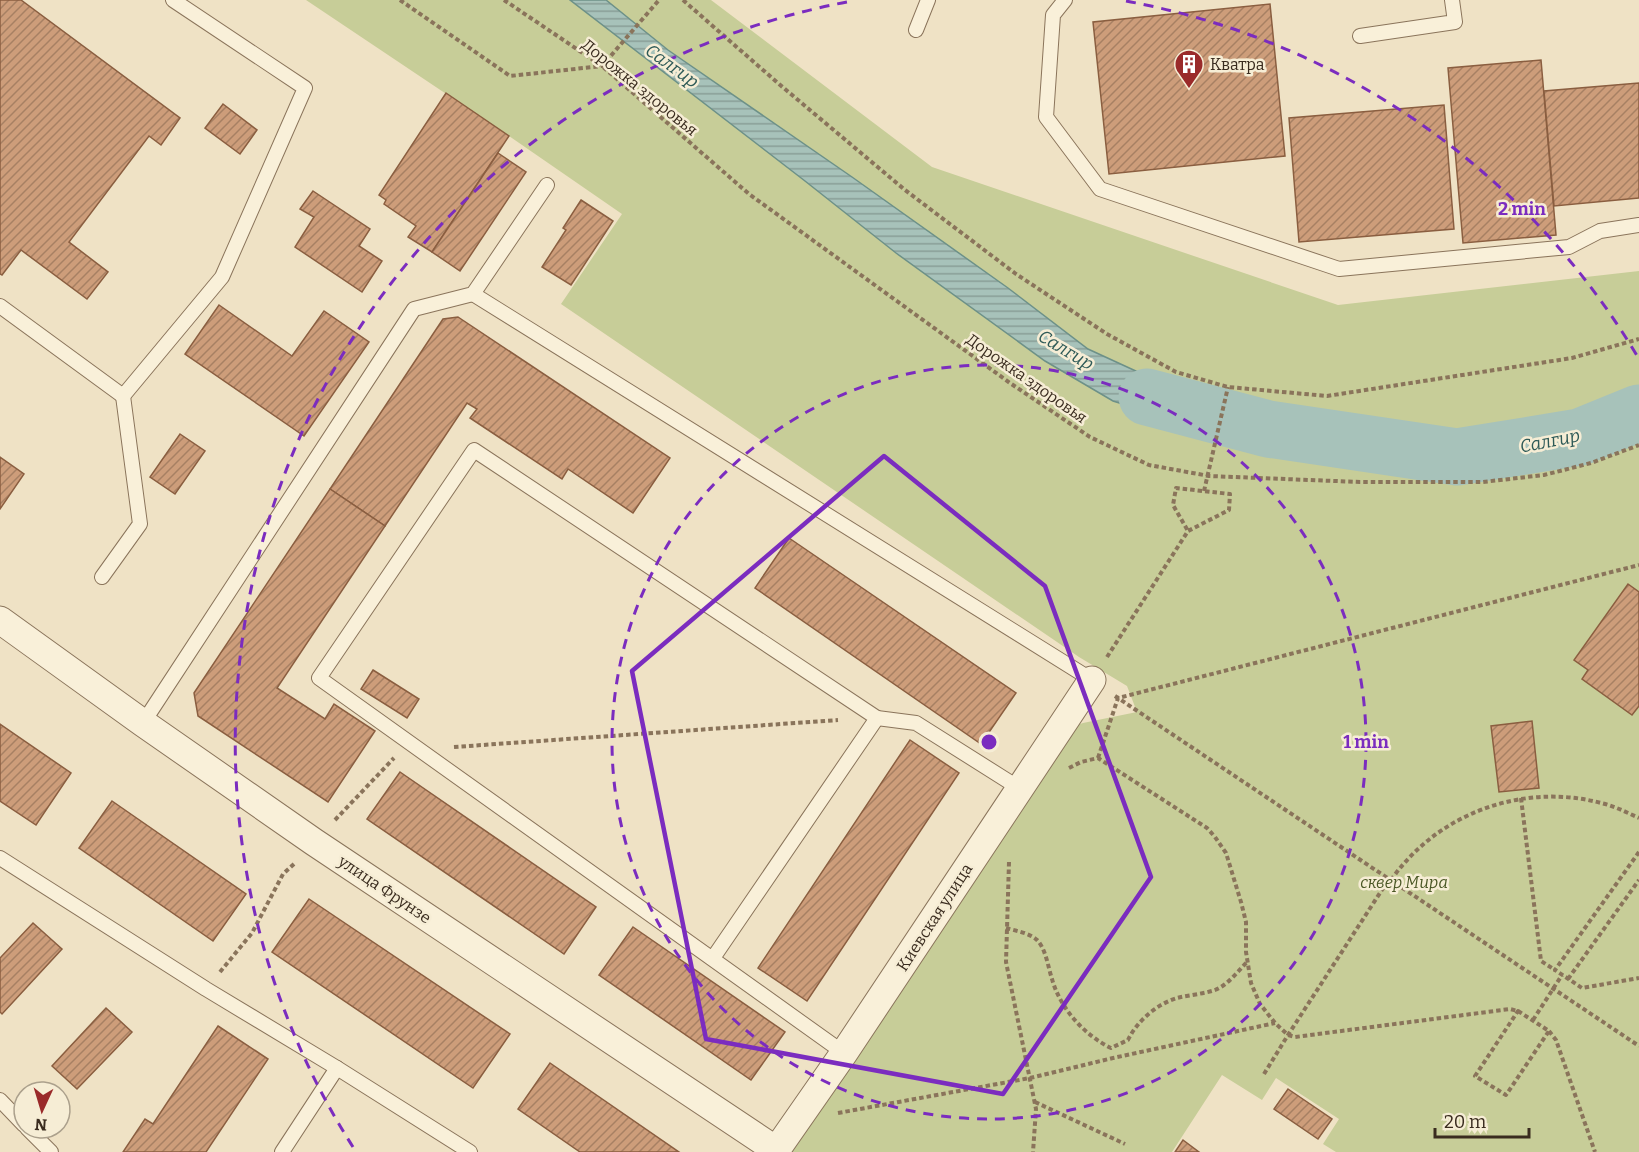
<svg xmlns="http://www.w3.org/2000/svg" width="1639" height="1152" font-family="Bitter,serif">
<defs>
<pattern id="water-rules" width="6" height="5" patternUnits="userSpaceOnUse" patternTransform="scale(1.5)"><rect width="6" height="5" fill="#a7c2ba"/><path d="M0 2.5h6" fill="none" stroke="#899e97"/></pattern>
<pattern id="building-hatch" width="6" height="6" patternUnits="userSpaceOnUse" patternTransform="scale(1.5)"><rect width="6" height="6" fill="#cd9d7a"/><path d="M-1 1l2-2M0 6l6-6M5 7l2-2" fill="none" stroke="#a78063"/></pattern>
</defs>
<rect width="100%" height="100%" fill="#efe2c5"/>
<path fill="#c7cd98" d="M306 0H711L932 167 1338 305 1639 271V1152H1336L1323 1144 1339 1119 1276 1078 1262 1100 1222 1075 1172 1152H784L1068 728 1083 723 1137 712 1127 686 1079 657 561 304 622 214 509 136Z"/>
<path fill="url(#water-rules)" stroke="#6d9188" stroke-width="1.5" d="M570 0H606L668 50 852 177 1008 288 1088 349 1151 378 1226 401 1222 435 1113 401 1045 361 896 253 805 181Z"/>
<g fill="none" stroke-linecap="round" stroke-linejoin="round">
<path stroke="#a7c2ba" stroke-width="57" d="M1147 397 1268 429 1457 457 1580 437 1639 413"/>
</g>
<g fill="url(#building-hatch)" stroke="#8a5e40" stroke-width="1.5">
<path d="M0 0H21L180 118 161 145 149 136 69 242 108 272 87 299 21 250 2 275 0 274Z"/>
<path d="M1270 4 1285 156 1109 174 1093 22Z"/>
<path d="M1541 60 1556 235 1463 243 1448 68Z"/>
<path d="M1639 83V198L1554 206 1544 91Z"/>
<path d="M446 93 509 136 432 252 408 237 416 226 384 204 386 200 379 195Z"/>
<path d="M223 104 257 130 240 154 205 128Z"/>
<path d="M1444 105 1454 229 1299 242 1289 118Z"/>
<path d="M498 153 526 172 460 271 432 252Z"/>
<path d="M313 191 370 229 359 246 382 261 362 292 295 247 314 217 300 209Z"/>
<path d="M581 200 613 221 571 285 542 267 566 230 563 228Z"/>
<path d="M219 305 292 356 324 311 369 342 304 436 185 354Z"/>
<path d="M458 317 670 458 633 513 568 469 562 479 470 418 477 409 467 403 385 526 330 489 443 319Z"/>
<path d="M180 434 205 451 175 494 150 477Z"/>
<path d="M0 457 24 474 0 509Z"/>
<path d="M330 489 385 526 277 688 325 719 334 704 375 731 328 802 198 716 194 693Z"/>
<path d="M789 538 1016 693 981 744 755 588Z"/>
<path d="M1628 584 1639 592V706L1632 715 1582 679 1588 670 1574 660Z"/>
<path d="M373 670 419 699 407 718 361 689Z"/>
<path d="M1532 721 1539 788 1499 792 1491 726Z"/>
<path d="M0 724 71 773 36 825 0 801Z"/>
<path d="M910 740 959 773 807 1001 758 968Z"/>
<path d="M400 772 596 907 564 954 367 819Z"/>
<path d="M112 801 246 894 213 941 79 848Z"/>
<path d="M309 899 510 1034 473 1088 272 952Z"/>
<path d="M33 923 62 949 2 1014 0 1012V958Z"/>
<path d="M633 927 785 1032 751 1080 599 975Z"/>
<path d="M106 1008 132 1032 77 1089 52 1066Z"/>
<path d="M218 1026 268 1059 206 1152H123L145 1119 153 1124Z"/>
<path d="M550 1063 679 1152H580L518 1109Z"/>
<path d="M1288 1089 1332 1119 1318 1139 1274 1109Z"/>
<path d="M1183 1140 1199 1152H1175Z"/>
</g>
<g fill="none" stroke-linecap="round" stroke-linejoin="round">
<g stroke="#8a745b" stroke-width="16">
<g id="service">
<path d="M1065 0 1053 15 1046 117 1100 189 1339 269 1569 247 1600 231 1639 225"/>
<path d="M916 30 928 0"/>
<path d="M1360 36 1455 22 1452 0"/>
<path d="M473 294 1092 680"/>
<path d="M0 306 123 396 222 277 305 88 173 0"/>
<path d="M102 577 140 524 123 396"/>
<path d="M877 718 916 723 1019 788"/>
<path d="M143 723 414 309 473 294 547 185"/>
<path d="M0 858 206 989 337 1068 470 1152"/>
<path d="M713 958 877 718 474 450 319 678 844 1053"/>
<path d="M0 1100 24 1125"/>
<path d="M27 1128 51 1152"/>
<path d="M282 1152 337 1068"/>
</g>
</g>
<g stroke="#8a745b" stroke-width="29">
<g id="minor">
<path d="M0 620 143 723 314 842 776 1150"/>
<path d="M775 1152 844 1053 1092 680"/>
</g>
</g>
<g stroke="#8a745b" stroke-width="4" stroke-dasharray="4.5 3" stroke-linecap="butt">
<path d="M400 0 510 76 602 66 659 0"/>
<path d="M504 0 602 66 749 194 1010 383 1090 437 1149 465 1209 476 1360 482H1483L1544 475 1591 463 1639 445"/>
<path d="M683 0 779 84 905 190 1016 274 1107 334 1176 372 1228 387 1327 396 1572 358 1639 339"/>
<path d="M1204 491 1228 387"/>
<path d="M1107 657 1188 531 1229 510 1230 494 1176 488 1173 505 1188 531"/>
<path d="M1115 696 1639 1046"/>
<path d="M454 747 838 720"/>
<path d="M1098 758 1118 698 1639 565"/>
<path d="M1069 768 1081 762 1098 758 1207 828 1215 837 1226 853 1241 902 1246 922V952L1251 983 1260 1004 1275 1023 1288 1035 1295 1037 1510 1009 1518 1011"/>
<path d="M1521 798 1541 961 1555 970"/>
<path d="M335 820 394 758"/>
<path d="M1639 852 1555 970 1582 988 1639 978"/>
<path d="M1009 862 1006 962 1036 1109 1033 1152"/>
<path d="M1391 880C1437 814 1522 782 1601 803 1614 806 1626 812 1639 818"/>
<path d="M1006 928C1016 931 1030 933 1037 940 1046 949 1048 967 1052 979 1060 1008 1084 1035 1111 1048L1128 1040C1137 1021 1157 1004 1177 998 1189 995 1203 994 1215 990 1228 985 1237 972 1247 962"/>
<path d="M220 972 252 933 283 874 295 863"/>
<path d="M1568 979 1639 880"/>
<path d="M1518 1011 1549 1031 1506 1095 1475 1076Z"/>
<path d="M1533 1020 1562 975"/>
<path d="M1549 1031 1556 1040 1595 1152"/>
<path d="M1264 1074 1288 1035 1389 879"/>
<path d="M1035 1102 1125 1144"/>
<path d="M838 1113 1030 1078 1113 1058 1275 1023"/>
</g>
<use href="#service" stroke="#f9f0d9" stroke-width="14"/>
<use href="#minor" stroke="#f9f0d9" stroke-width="27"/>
</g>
<path fill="none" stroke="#7b2cbf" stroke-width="4.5" stroke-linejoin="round" d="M884 456 1045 586 1151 877 1003 1094 706 1039 632 671Z"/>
<g fill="none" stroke="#7b2cbf" stroke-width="3" stroke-dasharray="10 8">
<circle cx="989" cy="742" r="377"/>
<path d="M353 1147A754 754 0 0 1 852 1M1126 1A754 754 0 0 1 1639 359"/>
</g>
<defs>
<g id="building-pin" transform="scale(1.5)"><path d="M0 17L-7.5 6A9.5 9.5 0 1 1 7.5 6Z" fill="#9a2a2a" stroke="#f6edd5"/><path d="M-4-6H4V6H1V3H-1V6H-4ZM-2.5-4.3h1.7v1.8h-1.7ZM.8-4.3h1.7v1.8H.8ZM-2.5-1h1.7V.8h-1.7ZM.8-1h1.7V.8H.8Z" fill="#fff"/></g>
</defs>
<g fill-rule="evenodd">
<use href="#building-pin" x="1189" y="64"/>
</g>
<g text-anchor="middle" stroke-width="5" stroke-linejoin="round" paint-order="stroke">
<g font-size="16" fill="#3a2c1f" stroke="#f6edd5" text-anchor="start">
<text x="1210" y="70">Кватра</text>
</g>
<g font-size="16" fill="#3a2c1f" stroke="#f6edd5">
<text transform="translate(640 87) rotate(39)" y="6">Дорожка здоровья</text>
<text transform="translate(1027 378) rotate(35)" y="6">Дорожка здоровья</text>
<text transform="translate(385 889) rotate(34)" y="6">улица Фрунзе</text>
<text transform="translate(934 917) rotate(-57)" y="6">Киевская улица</text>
</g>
<g font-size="16" font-style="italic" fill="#4a5725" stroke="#f6edd5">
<text x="1404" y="888">сквер Мира</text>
</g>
<g font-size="18" font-style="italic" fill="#2e5a57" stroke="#f6edd5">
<text transform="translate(672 66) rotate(36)" y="6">Салгир</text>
<text transform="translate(1066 350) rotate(31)" y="6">Салгир</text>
<text transform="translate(1550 441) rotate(-11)" y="6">Салгир</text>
</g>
</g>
<circle cx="989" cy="742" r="9" fill="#7b2cbf" stroke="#f6edd5" stroke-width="3"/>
<g font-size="18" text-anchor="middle" font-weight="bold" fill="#7b2cbf" stroke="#f6edd5" stroke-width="5" stroke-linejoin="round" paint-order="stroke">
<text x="1522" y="215">2 min</text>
<text x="1366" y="748">1 min</text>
</g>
<g transform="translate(42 1110) rotate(184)"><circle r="28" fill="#f6edd5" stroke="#aba08c" stroke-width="1.5"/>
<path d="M0-4.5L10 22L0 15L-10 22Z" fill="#9a2a2a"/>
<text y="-9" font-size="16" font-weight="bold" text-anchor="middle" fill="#3a2c1f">N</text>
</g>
<path d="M1435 1128v9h94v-9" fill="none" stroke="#3a2c1f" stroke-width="3"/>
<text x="1444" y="1128" font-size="18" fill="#3a2c1f" stroke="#f6edd5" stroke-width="4.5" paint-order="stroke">20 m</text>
</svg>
